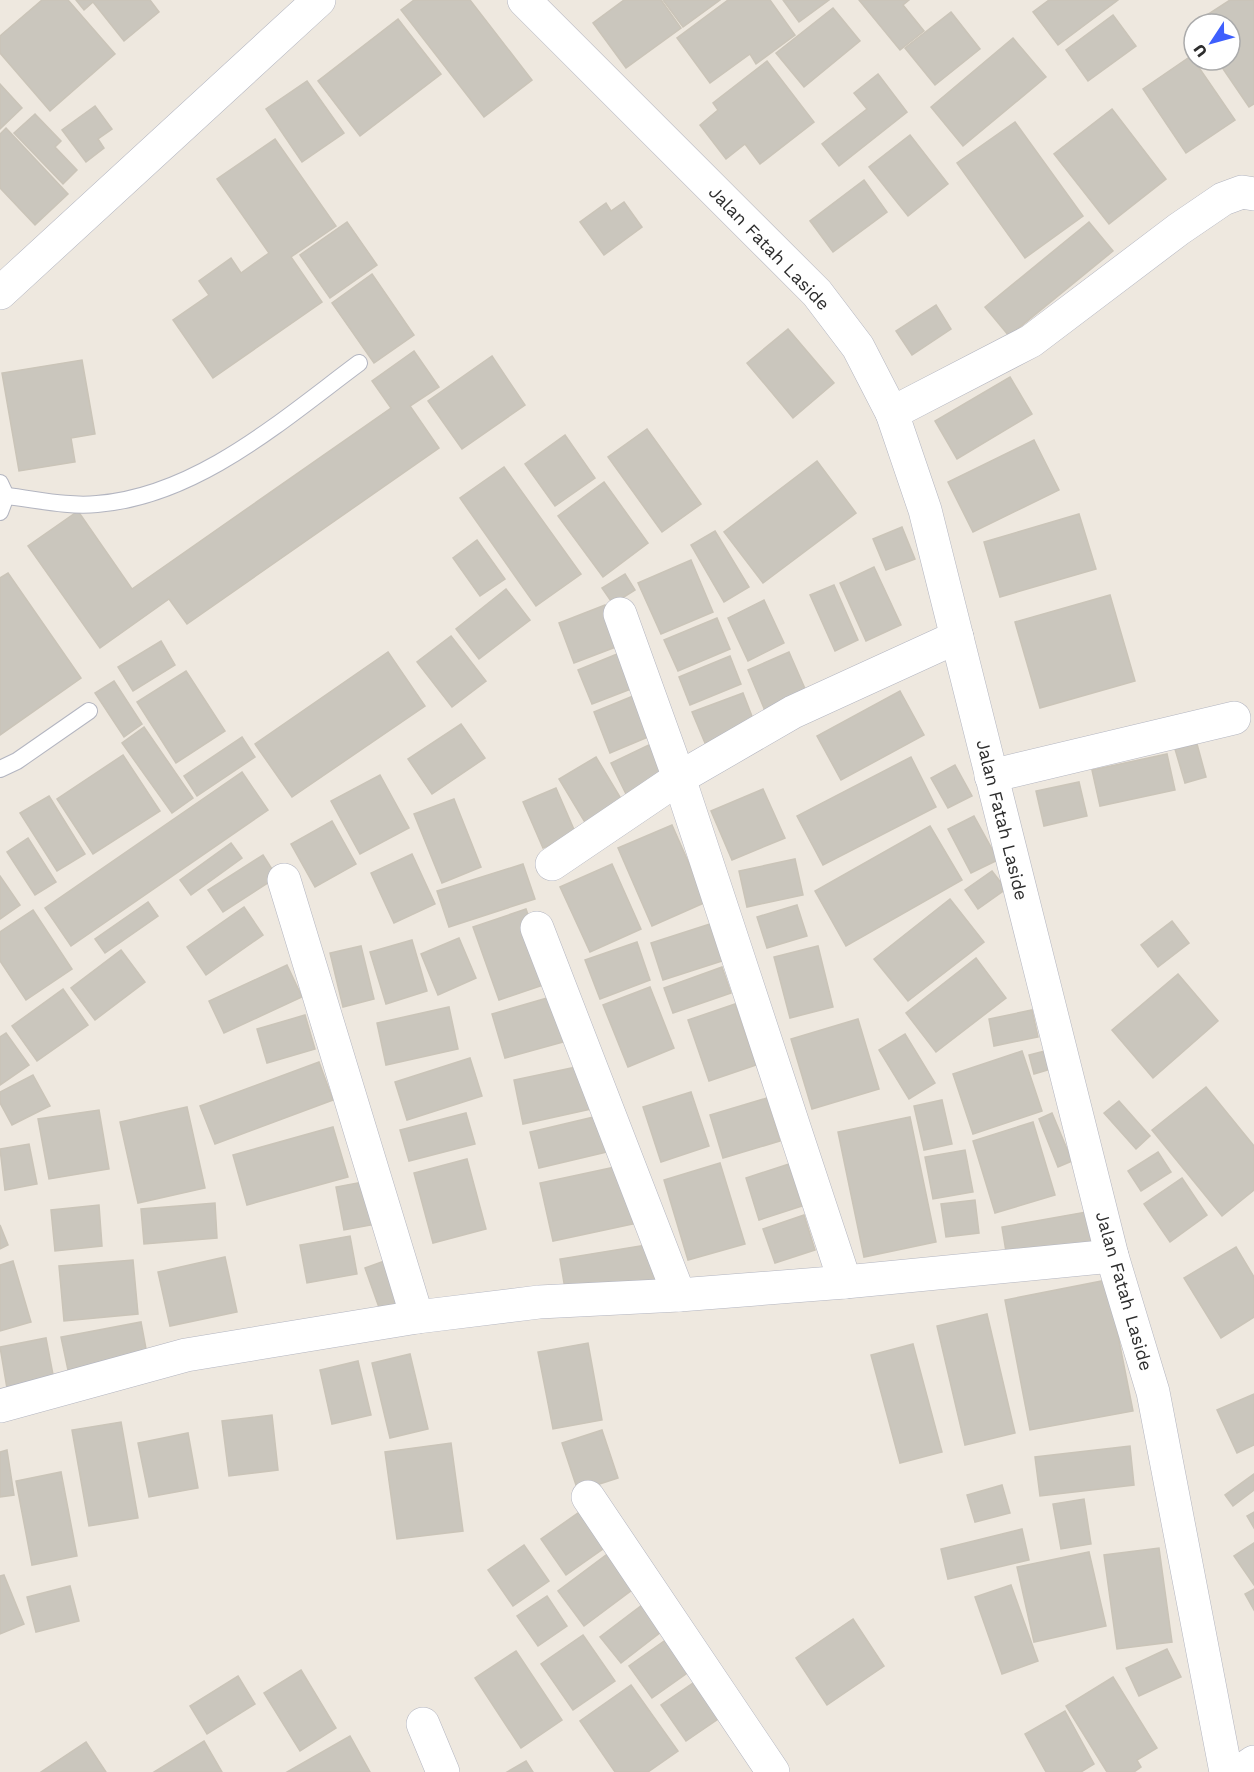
<svg xmlns="http://www.w3.org/2000/svg" width="1254" height="1772" font-family="'Work Sans',sans-serif">
<rect width="100%" height="100%" fill="#eee8df"/>
<g fill="#cac6bd" stroke="#cac4b8" stroke-width="1.5">
<path d="M42 0H68L115 54 50 111 0 53V36Z"/>
<path d="M76 0H150L159 12 124 41 93 2 84 10Z"/>
<path d="M414 0H470L532 80 484 117 401 10Z"/>
<path d="M624 0H661L681 28 626 68 593 23Z"/>
<path d="M663 0H720L683 27Z"/>
<path d="M728 0H770L795 35 756 64 750 54 710 83 677 38Z"/>
<path d="M783 0H829L799 22Z"/>
<path d="M859 0H909L903 5 924 31 900 50Z"/>
<path d="M1049 0H1118L1058 45 1033 12Z"/>
<path d="M1230 0H1254V104L1249 107 1217 60H1230V24H1193Z"/>
<path d="M833 8 860 41 804 87 776 53Z"/>
<path d="M951 12 980 49 935 85 905 48Z"/>
<path d="M1113 15 1136 46 1088 81 1066 50Z"/>
<path d="M398 19 441 74 360 136 318 81Z"/>
<path d="M1013 38 1046 77 963 146 931 107Z"/>
<path d="M1191 56 1235 120 1186 153 1143 89Z"/>
<path d="M767 61 814 122 760 164 745 144 726 159 700 125 718 110 713 103Z"/>
<path d="M878 74 907 112 839 166 822 144 867 109 854 93Z"/>
<path d="M307 81 344 133 302 162 266 109Z"/>
<path d="M0 84 22 108 0 129Z"/>
<path d="M95 106 112 129 98 139 104 148 86 162 62 130Z"/>
<path d="M1112 109 1166 179 1109 224 1054 154Z"/>
<path d="M35 114 61 141 55 147 77 170 63 184 14 133Z"/>
<path d="M1015 122 1083 216 1025 258 957 163Z"/>
<path d="M6 128 68 194 35 225 0 188V134Z"/>
<path d="M910 135 948 184 908 216 869 167Z"/>
<path d="M275 139 336 226 291 257 322 302 213 378 173 320 209 295 199 281 231 258 241 273 269 253 217 179Z"/>
<path d="M864 180 887 212 833 252 810 221Z"/>
<path d="M624 202 642 227 604 255 580 222 606 203 611 211Z"/>
<path d="M347 222 377 265 330 298 300 255Z"/>
<path d="M1089 222 1113 251 1009 336 985 307Z"/>
<path d="M372 274 414 335 374 363 332 303Z"/>
<path d="M936 305 951 329 912 355 896 331Z"/>
<path d="M788 329 834 383 793 418 747 363Z"/>
<path d="M414 351 439 387 410 406 439 448 187 624 169 599 100 648 28 546 78 511 132 589 391 408 372 381Z"/>
<path d="M492 356 525 405 462 449 428 401Z"/>
<path d="M82 360 95 434 71 438 75 462 19 471 2 373Z"/>
<path d="M1010 377 1032 414 957 459 935 421Z"/>
<path d="M647 429 701 504 662 532 608 457Z"/>
<path d="M565 435 595 478 555 506 525 464Z"/>
<path d="M1034 440 1059 490 973 532 948 482Z"/>
<path d="M817 461 856 513 763 583 724 532Z"/>
<path d="M504 467 581 574 536 606 460 498Z"/>
<path d="M604 482 648 543 603 577 558 516Z"/>
<path d="M1079 514 1096 569 1000 597 984 542Z"/>
<path d="M902 527 915 559 886 570 873 539Z"/>
<path d="M715 531 749 587 724 602 691 545Z"/>
<path d="M477 540 505 579 480 596 453 558Z"/>
<path d="M691 560 713 612 661 634 638 583Z"/>
<path d="M874 567 901 625 866 641 840 583Z"/>
<path d="M8 573 81 678 0 735V578Z"/>
<path d="M625 574 635 590 613 604 602 588Z"/>
<path d="M834 585 858 640 835 651 810 595Z"/>
<path d="M506 589 530 620 479 659 456 629Z"/>
<path d="M1110 595 1135 681 1040 708 1015 622Z"/>
<path d="M764 600 784 643 748 661 728 618Z"/>
<path d="M605 605 621 645 574 663 559 623Z"/>
<path d="M717 618 730 649 678 671 664 640Z"/>
<path d="M451 636 486 681 452 707 417 662Z"/>
<path d="M161 641 175 665 133 691 118 667Z"/>
<path d="M388 652 425 706 292 797 255 744Z"/>
<path d="M622 652 636 687 592 704 578 670Z"/>
<path d="M789 652 810 700 768 718 748 670Z"/>
<path d="M730 656 741 684 690 705 679 677Z"/>
<path d="M186 671 225 731 176 763 137 702Z"/>
<path d="M114 681 142 724 124 737 95 693Z"/>
<path d="M900 691 924 735 841 780 817 736Z"/>
<path d="M743 693 755 724 705 743 692 712Z"/>
<path d="M638 694 655 734 610 753 594 712Z"/>
<path d="M461 724 485 758 432 794 408 759Z"/>
<path d="M144 727 193 798 172 813 122 743Z"/>
<path d="M242 737 255 757 197 796 184 776Z"/>
<path d="M653 743 668 775 626 794 611 763Z"/>
<path d="M1197 744 1206 777 1185 783 1175 749Z"/>
<path d="M1167 754 1175 790 1100 806 1092 770Z"/>
<path d="M123 755 160 811 93 854 57 799Z"/>
<path d="M596 757 626 807 589 829 559 779Z"/>
<path d="M911 757 936 807 823 865 797 816Z"/>
<path d="M955 765 972 796 948 808 931 778Z"/>
<path d="M242 772 268 810 71 946 45 908Z"/>
<path d="M380 775 409 828 360 854 331 801Z"/>
<path d="M1079 782 1087 816 1044 826 1036 791Z"/>
<path d="M556 788 576 834 543 848 523 802Z"/>
<path d="M763 789 785 838 732 860 711 811Z"/>
<path d="M49 796 85 854 57 871 20 813Z"/>
<path d="M454 799 481 867 442 883 414 814Z"/>
<path d="M974 816 998 860 971 873 948 829Z"/>
<path d="M332 821 356 864 315 887 291 844Z"/>
<path d="M672 825 706 902 652 926 618 848Z"/>
<path d="M930 826 962 880 846 946 815 891Z"/>
<path d="M28 838 56 882 35 895 7 852Z"/>
<path d="M231 843 242 858 191 895 180 880Z"/>
<path d="M412 854 435 904 394 923 371 873Z"/>
<path d="M263 855 277 877 223 912 208 890Z"/>
<path d="M795 859 803 895 747 907 739 871Z"/>
<path d="M523 864 535 899 449 927 437 891Z"/>
<path d="M612 864 641 929 590 952 560 887Z"/>
<path d="M992 871 1006 889 978 909 965 890Z"/>
<path d="M0 876 20 905 0 919Z"/>
<path d="M950 899 984 942 908 1001 874 959Z"/>
<path d="M148 902 158 916 105 953 95 939Z"/>
<path d="M797 905 807 936 767 948 757 917Z"/>
<path d="M244 907 263 935 206 975 187 947Z"/>
<path d="M526 909 552 982 499 1000 473 927Z"/>
<path d="M33 910 72 969 26 1000 0 961V932Z"/>
<path d="M1172 921 1189 943 1158 967 1141 945Z"/>
<path d="M710 924 722 961 663 980 651 943Z"/>
<path d="M459 938 476 978 438 995 421 954Z"/>
<path d="M412 940 427 991 386 1004 370 952Z"/>
<path d="M637 942 650 980 600 999 585 960Z"/>
<path d="M361 946 374 999 343 1007 330 953Z"/>
<path d="M818 946 833 1007 790 1018 774 957Z"/>
<path d="M121 950 145 982 95 1020 71 988Z"/>
<path d="M976 958 1006 998 936 1052 906 1013Z"/>
<path d="M287 965 302 997 224 1033 209 1001Z"/>
<path d="M722 967 731 993 673 1013 664 988Z"/>
<path d="M1178 974 1218 1021 1153 1078 1112 1030Z"/>
<path d="M650 987 674 1048 628 1067 603 1005Z"/>
<path d="M63 989 88 1025 37 1061 12 1026Z"/>
<path d="M561 994 574 1039 505 1058 492 1014Z"/>
<path d="M735 1004 756 1065 709 1081 688 1020Z"/>
<path d="M449 1007 458 1049 386 1065 377 1023Z"/>
<path d="M1032 1010 1038 1037 994 1046 989 1019Z"/>
<path d="M305 1015 315 1049 267 1063 257 1029Z"/>
<path d="M858 1019 879 1089 812 1109 791 1039Z"/>
<path d="M6 1033 29 1065 0 1085V1037Z"/>
<path d="M905 1034 935 1083 909 1099 879 1050Z"/>
<path d="M1022 1051 1042 1111 973 1134 953 1074Z"/>
<path d="M1045 1051 1051 1069 1034 1074 1029 1055Z"/>
<path d="M470 1058 482 1096 407 1120 395 1082Z"/>
<path d="M319 1062 333 1100 215 1144 200 1106Z"/>
<path d="M586 1065 596 1108 523 1124 514 1080Z"/>
<path d="M33 1075 50 1106 12 1125 0 1103V1092Z"/>
<path d="M1206 1087 1254 1146V1190L1222 1216 1152 1130Z"/>
<path d="M691 1092 709 1146 661 1162 643 1107Z"/>
<path d="M767 1098 780 1141 723 1158 710 1115Z"/>
<path d="M942 1100 952 1144 924 1150 914 1106Z"/>
<path d="M1119 1101 1150 1136 1136 1149 1104 1113Z"/>
<path d="M187 1107 205 1188 138 1203 120 1122Z"/>
<path d="M99 1110 109 1169 49 1179 38 1119Z"/>
<path d="M466 1113 475 1144 409 1161 400 1130Z"/>
<path d="M1052 1113 1072 1161 1058 1167 1039 1119Z"/>
<path d="M598 1116 607 1152 539 1168 530 1132Z"/>
<path d="M910 1117 936 1242 864 1257 838 1132Z"/>
<path d="M1033 1122 1055 1195 995 1213 973 1141Z"/>
<path d="M333 1127 348 1177 247 1205 233 1155Z"/>
<path d="M29 1144 37 1184 5 1190 0 1149Z"/>
<path d="M965 1150 973 1192 933 1199 925 1157Z"/>
<path d="M1158 1152 1171 1172 1141 1191 1128 1171Z"/>
<path d="M467 1159 486 1229 433 1243 414 1173Z"/>
<path d="M720 1163 745 1244 688 1260 664 1180Z"/>
<path d="M789 1164 802 1206 759 1220 746 1178Z"/>
<path d="M620 1166 633 1224 553 1241 540 1183Z"/>
<path d="M1182 1178 1207 1215 1170 1242 1144 1204Z"/>
<path d="M373 1180 382 1223 344 1230 336 1187Z"/>
<path d="M975 1200 979 1233 946 1237 941 1204Z"/>
<path d="M215 1203 217 1238 144 1244 141 1209Z"/>
<path d="M99 1205 102 1246 55 1251 51 1210Z"/>
<path d="M1086 1212 1091 1243 1007 1258 1002 1227Z"/>
<path d="M804 1215 815 1250 775 1263 763 1229Z"/>
<path d="M0 1225 8 1245 0 1249Z"/>
<path d="M350 1236 357 1274 307 1283 300 1245Z"/>
<path d="M652 1244 659 1280 566 1295 560 1259Z"/>
<path d="M1236 1247 1254 1277V1317L1221 1338 1184 1278Z"/>
<path d="M225 1257 237 1312 170 1326 158 1272Z"/>
<path d="M390 1259 407 1304 381 1313 365 1268Z"/>
<path d="M133 1260 138 1314 64 1321 59 1266Z"/>
<path d="M13 1261 31 1322 0 1331V1265Z"/>
<path d="M1107 1280 1133 1411 1030 1430 1005 1300Z"/>
<path d="M987 1314 1015 1433 965 1445 937 1326Z"/>
<path d="M141 1322 147 1354 68 1370 61 1337Z"/>
<path d="M46 1338 55 1385 8 1394 0 1347Z"/>
<path d="M588 1343 602 1420 553 1429 538 1352Z"/>
<path d="M913 1344 942 1452 900 1463 871 1355Z"/>
<path d="M410 1354 428 1429 390 1438 372 1363Z"/>
<path d="M358 1361 371 1415 332 1424 320 1370Z"/>
<path d="M1254 1394V1445L1237 1453 1217 1410Z"/>
<path d="M272 1415 278 1470 229 1476 222 1421Z"/>
<path d="M121 1422 138 1518 89 1526 72 1430Z"/>
<path d="M602 1430 618 1478 578 1491 562 1443Z"/>
<path d="M188 1433 198 1488 149 1497 138 1443Z"/>
<path d="M451 1443 463 1531 397 1539 385 1452Z"/>
<path d="M1130 1446 1134 1485 1040 1496 1035 1457Z"/>
<path d="M7 1450 14 1495 0 1497V1452Z"/>
<path d="M61 1472 77 1556 32 1565 16 1481Z"/>
<path d="M1254 1474V1490L1233 1506 1225 1495Z"/>
<path d="M1002 1485 1010 1513 975 1522 967 1495Z"/>
<path d="M1084 1499 1091 1544 1061 1549 1053 1504Z"/>
<path d="M585 1508 610 1544 566 1575 541 1539Z"/>
<path d="M1254 1512V1528L1247 1516Z"/>
<path d="M1022 1529 1029 1560 948 1579 941 1549Z"/>
<path d="M1254 1543V1585L1234 1556Z"/>
<path d="M524 1545 549 1581 513 1606 488 1570Z"/>
<path d="M1159 1548 1172 1642 1117 1649 1104 1555Z"/>
<path d="M610 1552 636 1587 584 1626 558 1591Z"/>
<path d="M1089 1552 1106 1626 1034 1642 1017 1567Z"/>
<path d="M4 1575 24 1624 0 1634V1576Z"/>
<path d="M1011 1585 1038 1661 1002 1674 975 1597Z"/>
<path d="M70 1586 79 1621 36 1632 27 1597Z"/>
<path d="M1254 1589V1610L1245 1594Z"/>
<path d="M547 1596 567 1626 538 1646 517 1616Z"/>
<path d="M646 1602 666 1628 621 1663 600 1637Z"/>
<path d="M853 1619 884 1666 827 1705 796 1658Z"/>
<path d="M583 1635 615 1681 573 1710 541 1664Z"/>
<path d="M667 1639 690 1671 652 1698 629 1666Z"/>
<path d="M1167 1649 1181 1677 1139 1696 1126 1668Z"/>
<path d="M516 1651 562 1720 521 1748 475 1678Z"/>
<path d="M301 1670 336 1728 300 1751 264 1693Z"/>
<path d="M238 1676 255 1704 207 1734 190 1706Z"/>
<path d="M1113 1677 1157 1748 1137 1760 1141 1767 1134 1772H1107L1066 1706Z"/>
<path d="M696 1681 721 1717 686 1741 661 1705Z"/>
<path d="M631 1685 678 1751 648 1772H615L580 1721Z"/>
<path d="M1065 1711 1094 1764 1081 1772H1046L1025 1734Z"/>
<path d="M350 1736 370 1772H287Z"/>
<path d="M204 1741 222 1772H154Z"/>
<path d="M86 1742 106 1772H41Z"/>
<path d="M526 1761 533 1772H507Z"/>
</g>
<g fill="none" stroke-linecap="round" stroke-linejoin="round">
<g stroke="#b3b5c0" stroke-width="18">
<g id="service">
<path d="M0 483 6 496 0 512"/>
<path d="M6 496C35 499 67 507 97 504 197 496 281 421 359 363"/>
<path d="M0 769 17 761 89 711"/>
</g>
</g>
<g stroke="#b3b5c0" stroke-width="34">
<g id="minor">
<path d="M524 0 817 293 858 347 892 413 925 510 1112 1256 1153 1392 1226 1772"/>
<path d="M0 293 319 0"/>
<path d="M892 413 1031 341 1179 229 1223 199 1242 192 1254 194"/>
<path d="M620 614 679 778 845 1282"/>
<path d="M991 776 1234 718"/>
<path d="M552 864 679 778 793 712 957 637"/>
<path d="M284 880 417 1317"/>
<path d="M537 928 679 1295"/>
<path d="M0 1406 186 1355 417 1317 539 1302 679 1295 845 1282 1112 1256"/>
<path d="M588 1497 773 1772"/>
<path d="M423 1724 443 1772"/>
<path d="M1239 1772 1254 1762"/>
</g>
</g>
<use href="#service" stroke="#fff" stroke-width="16"/>
<use href="#minor" stroke="#fff" stroke-width="33"/>
</g>
<g text-anchor="middle" stroke-width="5" stroke-linejoin="round" paint-order="stroke">
<g font-size="18" fill="#2d2d2d" stroke="#fff">
<text transform="translate(769 248) rotate(46)" y="6">Jalan Fatah Laside</text>
<text transform="translate(1002 820) rotate(76)" y="6">Jalan Fatah Laside</text>
<text transform="translate(1124 1291) rotate(74)" y="6">Jalan Fatah Laside</text>
</g>
</g>
<g transform="translate(1212 42) rotate(234)"><circle r="28" fill="#ffffff" stroke="#ababab" stroke-width="1.5"/>
<path d="M0-4.5L10 22L0 15L-10 22Z" fill="#3e5ffd"/>
<text y="-9" font-size="16" font-weight="bold" text-anchor="middle" fill="#2d2d2d">U</text>
</g>
</svg>
